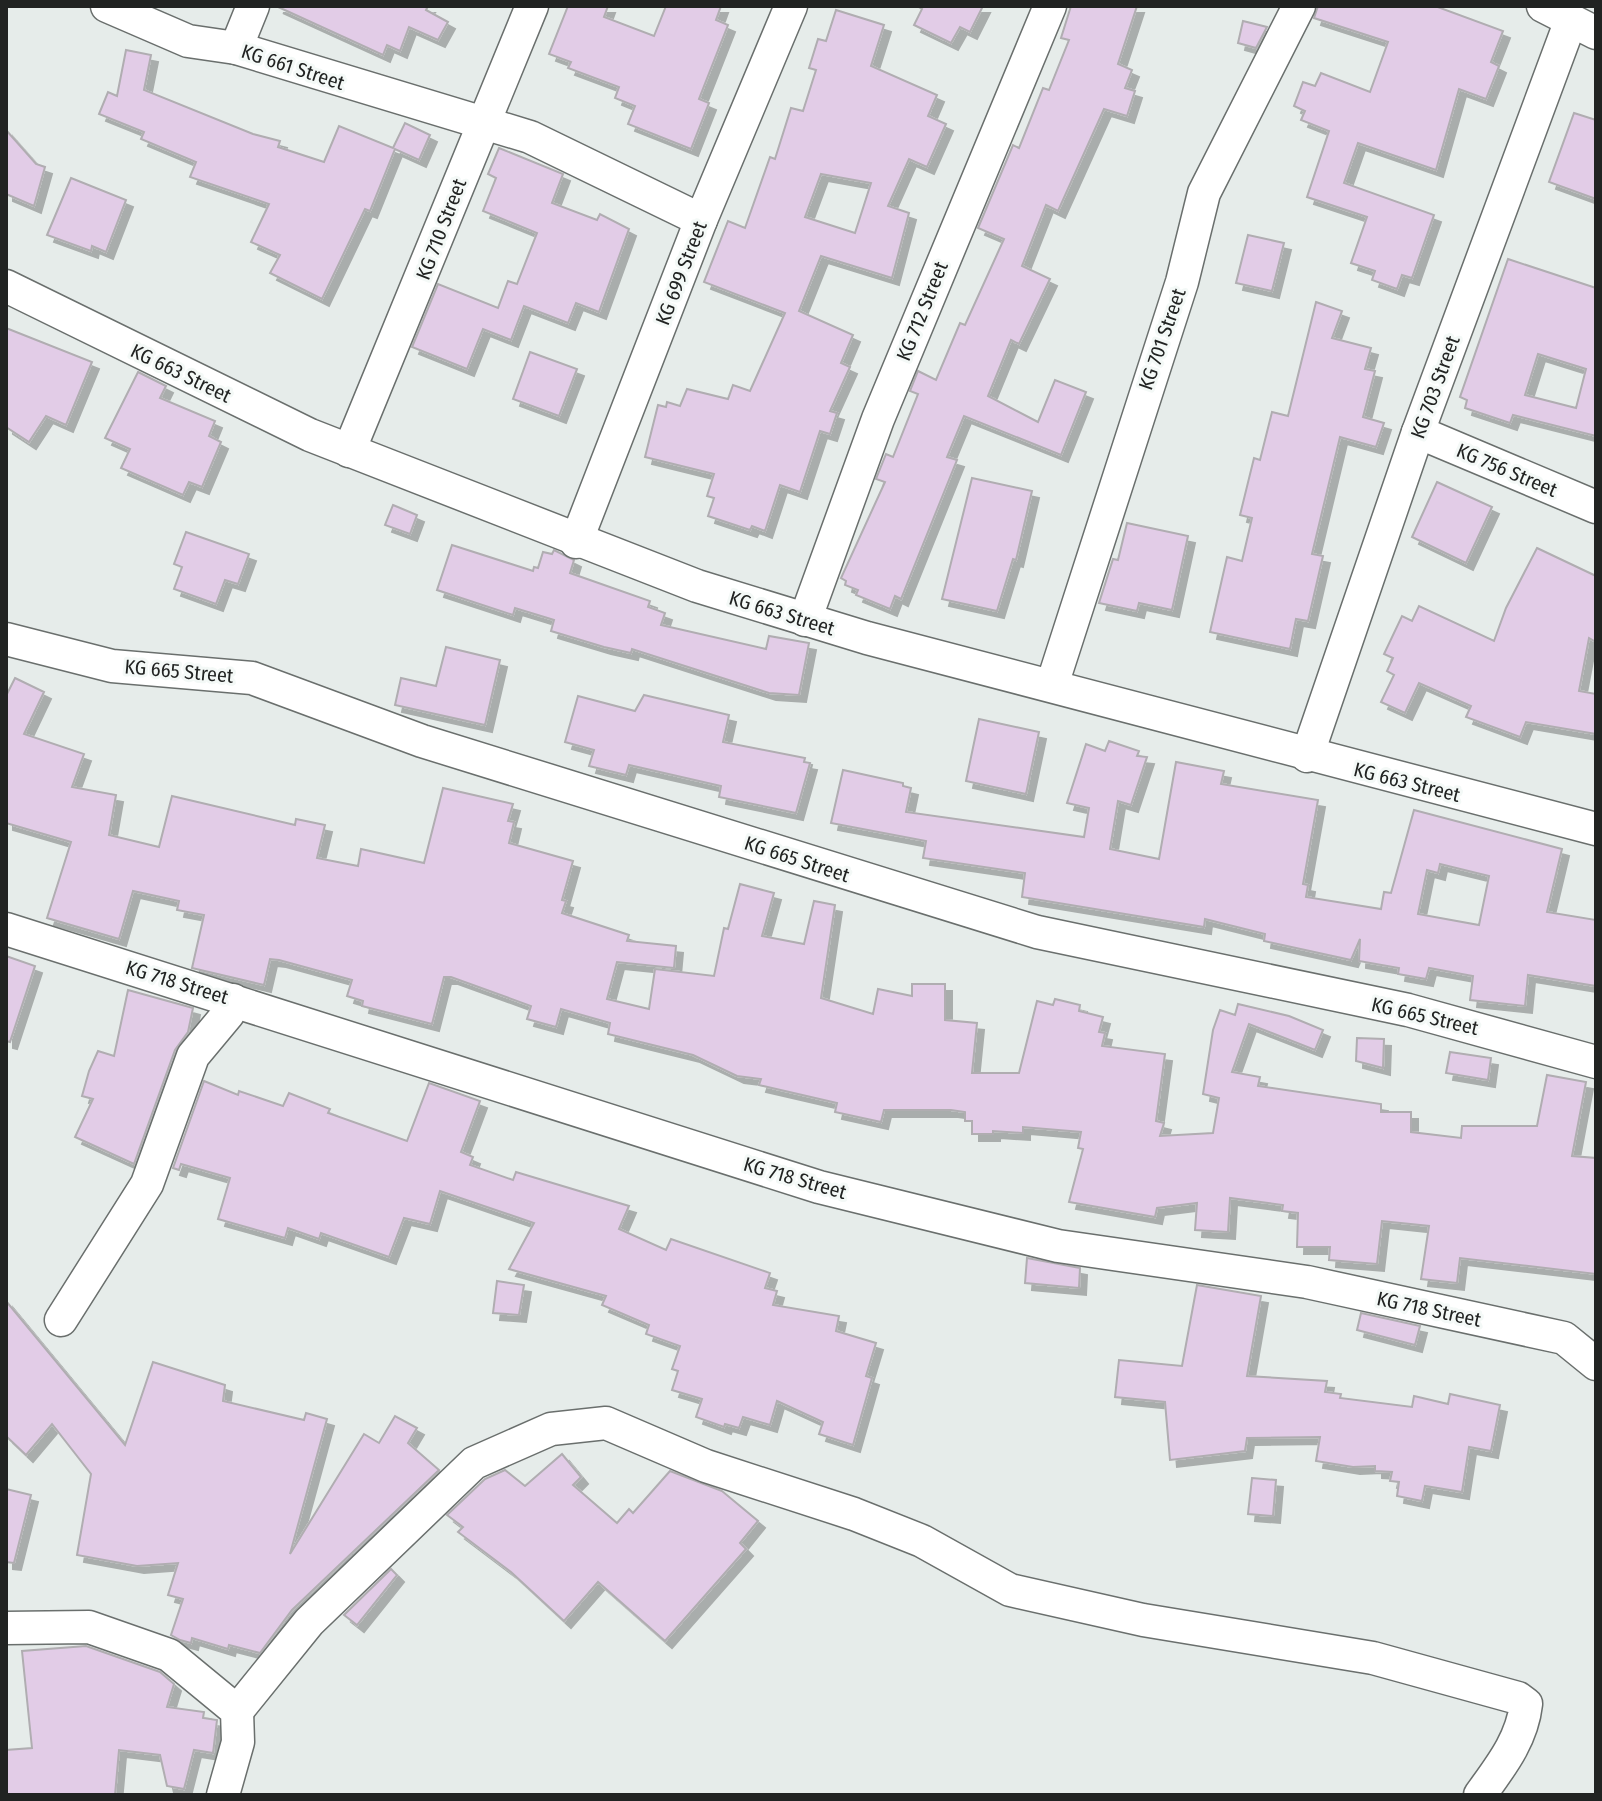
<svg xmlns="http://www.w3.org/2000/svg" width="1602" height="1801" font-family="'Fira Sans Condensed',sans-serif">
<defs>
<filter id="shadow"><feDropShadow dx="7" dy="7" stdDeviation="0" flood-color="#0004"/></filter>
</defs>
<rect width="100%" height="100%" fill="#e6ecea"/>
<g fill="#e2cce7" stroke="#b0adb1" stroke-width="2" fill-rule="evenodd" filter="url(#shadow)">
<path d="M276 6H428L426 10 448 22 438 40 409 27 400 51 387 45 383 55Z"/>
<path d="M568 6H608L604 17 654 36 666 6H721L716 20 728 25 699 99 709 103 691 149 628 124 635 106 615 98 619 87 568 68 571 62 549 54Z"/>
<path d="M917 6H983L970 32 960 27 951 43 914 25 922 9Z"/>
<path d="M1071 6H1137L1118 64 1132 70 1125 88 1135 91 1127 116 1104 109 1058 211 1046 205 1022 266 1050 279 1019 344 1011 340 988 396 1038 422 1055 380 1086 392 1061 455 964 416 947 457 957 460 901 599 895 596 890 609 856 595 858 590 845 585 846 581 841 578 885 482 876 479 886 454 893 457 918 394 910 391 918 371 936 380 960 323 965 325 1004 239 978 228 1013 145 1019 148 1043 88 1049 90 1069 40 1061 38Z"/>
<path d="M1318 6H1435L1503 31 1491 62 1499 66 1486 99 1459 89 1436 170 1358 143 1344 183 1434 215 1412 278 1402 275 1397 289 1372 280 1375 271 1351 263 1367 217 1307 197 1329 131 1301 120 1305 111 1294 106 1303 82 1315 86 1321 73 1370 92 1388 42 1314 18Z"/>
<path d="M836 10 884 25 871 66 937 95 928 116 946 124 927 167 909 159 888 206 909 213 892 278 821 256 799 311 853 335 841 363 850 367 830 411 837 413 830 434 820 431 800 492 780 485 765 531 752 526 750 530 708 516 714 498 707 496 714 474 645 457 658 405 666 407 667 402 680 406 687 389 728 399 733 385 750 391 785 313 704 282 728 221 745 228 770 157 775 159 791 108 803 111 816 70 809 68 818 39 826 41ZM821 174 871 183 855 233 805 217Z"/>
<path d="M1243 21 1267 27 1256 48 1238 43Z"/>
<path d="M126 50 151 55 144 90 253 134 280 141 278 147 324 162 339 126 393 148 405 123 430 135 419 160 395 149 370 211 365 209 322 299 270 273 280 255 251 242 269 204 190 177 196 162 141 139 144 132 99 114 108 92 117 96Z"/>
<path d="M1574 113 1596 120V199L1549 182Z"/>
<path d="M6 130 36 164 45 167 34 206 6 194Z"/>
<path d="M499 148 563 174 552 203 597 220 600 214 629 229 599 312 576 303 568 323 524 306 511 340 483 329 467 369 412 347 438 284 498 308 508 281 517 284 537 233 483 211 496 178 488 174Z"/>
<path d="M71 178 126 200 106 252 92 246 91 251 47 235Z"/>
<path d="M1248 235 1284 243 1272 291 1236 283Z"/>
<path d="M1508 259 1596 288V436L1513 415 1510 423 1465 408 1467 400 1460 397ZM1538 354 1586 369 1576 408 1525 395Z"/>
<path d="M1316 302 1342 311 1332 338 1371 348 1365 369 1375 371 1363 417 1384 423 1376 447 1340 437 1312 554 1323 556 1308 621 1296 619 1290 649 1210 632 1227 557 1242 561 1252 518 1240 515 1254 458 1260 460 1272 412 1288 416Z"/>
<path d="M6 328 92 362 66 425 46 416 29 442 6 427Z"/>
<path d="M530 352 577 369 559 416 513 399Z"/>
<path d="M138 372 166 386 160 398 215 421 209 436 221 442 202 487 189 482 183 495 121 468 130 449 105 438Z"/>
<path d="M972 478 1032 491 1016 560 1013 559 997 611 942 599Z"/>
<path d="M1437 482 1492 507 1466 563 1412 537Z"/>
<path d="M393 505 417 515 410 534 385 525Z"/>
<path d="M1127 523 1188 536 1172 610 1139 603 1137 611 1099 603 1113 559 1118 560Z"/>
<path d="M186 532 249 554 238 584 225 580 216 604 174 589 182 567 174 564Z"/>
<path d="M452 545 533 571 534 567 538 568 543 552 552 554 554 550 574 560 570 573 650 601 648 607 665 613 661 625 766 649 769 636 809 643 799 695 769 693 632 649 631 653 604 647 551 631 554 620 515 608 513 615 437 590Z"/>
<path d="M1537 548 1596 576V642L1589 638 1579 691 1596 694V734L1526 722 1520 737 1466 717 1471 706 1419 683 1405 713 1381 702 1394 675 1387 671 1393 658 1384 654 1402 616 1412 621 1419 606 1494 641 1506 608Z"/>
<path d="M446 647 500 660 485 725 395 705 401 678 436 686Z"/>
<path d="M15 678 44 692 24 734 84 754 72 787 116 795 109 835 159 847 172 796 295 825 296 819 325 825 317 858 358 866 361 849 424 863 443 788 513 804 508 821 514 822 509 843 573 861 562 900 566 901 562 913 629 935 627 941 676 946 674 968 617 962 607 999 649 1009 655 969 714 976 724 928 728 929 740 884 774 893 762 936 804 944 814 901 835 905 821 998 873 1014 878 989 912 996V984H945V1020L977 1023 972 1073H1019L1037 1001 1053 1005 1055 999 1080 1005 1079 1011 1103 1017 1099 1032 1105 1033 1102 1046 1165 1054 1156 1121 1164 1123 1160 1136 1213 1133 1219 1098 1203 1094 1213 1030 1220 1010 1235 1015 1238 1004 1289 1016 1323 1030 1315 1050 1249 1024 1232 1072 1260 1077 1258 1086 1381 1104V1112H1411V1132L1461 1138 1462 1126H1537L1547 1075 1586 1082 1572 1156 1596 1158V1274L1460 1258 1457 1283 1421 1279 1429 1226 1382 1221 1377 1264 1329 1260 1330 1247H1297L1298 1213 1282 1211 1283 1205 1230 1198 1228 1232 1195 1230 1197 1203 1157 1208 1155 1217 1069 1202 1083 1149 1078 1148 1081 1132 1023 1127V1133L993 1131V1134H972V1121H965V1112L951 1110H884L881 1122 835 1112 837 1103 759 1085 761 1079 737 1076 693 1055 608 1034 610 1023 561 1009 556 1027 527 1019 531 1006 451 977H444L432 1024 362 1006 363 1001 347 996 352 980 279 960 270 959 264 985 192 968 204 915 177 910 179 901 133 891 119 939 47 918 71 842 6 823V696Z"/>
<path d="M644 695 729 715 723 742 805 758 804 762 810 763 796 813 719 797 721 786 629 765 626 775 589 766 594 750 565 742 578 696 635 711Z"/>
<path d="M979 719 1039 732 1026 794 966 781Z"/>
<path d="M1109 741 1139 751 1137 756 1147 757 1131 805 1118 801 1110 849 1159 859 1176 762 1224 771 1221 784 1318 800 1303 884 1308 885 1306 897 1381 909 1384 892 1391 893 1414 810 1562 849 1547 912 1596 920V986L1528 975 1525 1006 1470 1000 1473 976 1429 968 1426 979 1398 974 1399 968 1359 961 1360 939 1351 960 1264 941 1265 934 1205 919 1204 927 1022 897 1025 873 923 858 926 841 831 823 843 770 903 783V786L911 788 906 812 1084 837 1089 808 1067 803 1086 744 1105 751ZM1440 864 1489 876 1479 925 1418 914 1427 870 1438 873Z"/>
<path d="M6 956 35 966 10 1042 6 1041Z"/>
<path d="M128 990 193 1008 188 1032 175 1050 134 1164 75 1137 93 1099 82 1096 89 1071 98 1051 114 1056Z"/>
<path d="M1357 1038 1384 1039 1383 1068 1356 1061Z"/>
<path d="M1450 1052 1491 1058 1488 1080 1446 1073Z"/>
<path d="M204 1081 238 1095 239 1091 283 1106 289 1093 330 1109 328 1113 407 1141 429 1083 480 1101 461 1152 473 1157 470 1165 513 1180 516 1172 629 1206 619 1229 666 1250 671 1239 770 1273 765 1288 777 1291 773 1305 839 1316 836 1331 876 1343 866 1376 872 1378 853 1445 819 1434 823 1422 777 1401 770 1425 743 1417 739 1428 725 1424 724 1427 696 1417 702 1399 672 1390 678 1371 672 1369 680 1346 646 1334 649 1325 602 1305 606 1296 509 1269 534 1223 440 1191 430 1224 404 1218 389 1257 321 1233 319 1239 288 1228 285 1238 218 1219 230 1178 181 1164 179 1170 173 1168Z"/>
<path d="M1027 1258 1080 1268 1079 1288 1025 1283Z"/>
<path d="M497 1281 524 1285 519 1315 493 1313Z"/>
<path d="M1197 1285 1261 1296 1247 1376 1327 1381 1325 1392 1341 1394 1340 1398 1412 1407 1414 1396 1448 1404 1450 1394 1500 1405 1491 1451 1469 1447 1462 1492 1425 1486 1422 1501 1397 1496 1399 1482 1390 1481 1392 1472 1375 1471V1466L1353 1467 1316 1461 1320 1437 1247 1438 1245 1451 1170 1460 1165 1402 1115 1397 1119 1360 1182 1366Z"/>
<path d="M6 1301 125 1445 153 1362 225 1385 223 1401 304 1420 306 1413 327 1419 290 1554 364 1434 379 1443 395 1416 417 1428 408 1443 439 1470 292 1610 260 1653 229 1645 228 1649 192 1638 191 1643 180 1640 171 1635 183 1599 168 1595 178 1563 137 1566 77 1555 91 1474 52 1424 26 1455 6 1436Z"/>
<path d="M1361 1313 1420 1326 1415 1345 1357 1330Z"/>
<path d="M562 1454 581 1477 573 1485 617 1523 629 1509 633 1513 670 1471 722 1491 758 1521 740 1543 746 1549 665 1641 598 1582 564 1621 511 1572 458 1532 463 1527 447 1515 485 1479 505 1470 525 1486Z"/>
<path d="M1252 1478 1276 1480 1273 1516 1248 1514Z"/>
<path d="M6 1489 31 1495 14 1563 6 1562Z"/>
<path d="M391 1569 397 1575 357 1625 344 1615Z"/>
<path d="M86 1646 160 1672 174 1684 167 1707 204 1712 203 1718 217 1720 213 1753 194 1750 184 1789 167 1786 160 1755 119 1750 115 1795H6V1750L32 1748 22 1651Z"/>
</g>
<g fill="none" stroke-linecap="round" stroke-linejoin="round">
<g stroke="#6a6f6d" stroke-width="35">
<g id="minor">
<path d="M107 6 188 41 236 48 530 137 701 220"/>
<path d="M1543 6 1596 33"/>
<path d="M236 48 253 6"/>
<path d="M6 286 310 435 697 586 867 638 1596 829"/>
<path d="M1418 432 1596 507"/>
<path d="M349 451 532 6"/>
<path d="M576 542 701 220 791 6"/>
<path d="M805 620 878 419 1050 6"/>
<path d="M6 639 112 666 252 678 422 741 1037 932 1408 1010 1596 1062"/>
<path d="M1052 685 1182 282 1204 193 1299 6"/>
<path d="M1307 756 1418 432 1571 20"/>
<path d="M6 929 819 1187 1058 1246 1307 1282 1564 1338 1596 1364"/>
<path d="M61 1320 147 1184 193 1056 228 1014 233 1000"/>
<path d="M6 1628 89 1627 169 1655 237 1711 238 1742 223 1795"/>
<path d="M237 1711 309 1622 474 1463 551 1429 606 1423 706 1466 854 1514 922 1541 1010 1590 1143 1620 1373 1658 1518 1698 1526 1704C1522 1740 1500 1767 1480 1795"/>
</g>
</g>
<use href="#minor" stroke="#fff" stroke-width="32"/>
</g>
<g text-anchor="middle" stroke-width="6" stroke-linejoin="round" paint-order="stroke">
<g font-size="20" fill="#212322" stroke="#f4f9f7">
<text transform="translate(293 67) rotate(18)" y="7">KG 661 Street</text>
<text transform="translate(441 229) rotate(-69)" y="7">KG 710 Street</text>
<text transform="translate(681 273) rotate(-69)" y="7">KG 699 Street</text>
<text transform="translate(922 311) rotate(-68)" y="7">KG 712 Street</text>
<text transform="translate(1162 339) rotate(-71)" y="7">KG 701 Street</text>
<text transform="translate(181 373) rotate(26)" y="7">KG 663 Street</text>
<text transform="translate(1435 387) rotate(-70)" y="7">KG 703 Street</text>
<text transform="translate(1507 470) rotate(23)" y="7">KG 756 Street</text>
<text transform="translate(782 613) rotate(17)" y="7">KG 663 Street</text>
<text transform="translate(179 671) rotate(5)" y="7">KG 665 Street</text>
<text transform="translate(1407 782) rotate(14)" y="7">KG 663 Street</text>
<text transform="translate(797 859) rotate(18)" y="7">KG 665 Street</text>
<text transform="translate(177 982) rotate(17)" y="7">KG 718 Street</text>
<text transform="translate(1425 1016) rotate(13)" y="7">KG 665 Street</text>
<text transform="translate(795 1178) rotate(16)" y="7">KG 718 Street</text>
<text transform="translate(1429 1309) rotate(12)" y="7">KG 718 Street</text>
</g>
</g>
<rect width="1602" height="1801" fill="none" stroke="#212322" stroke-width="16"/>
</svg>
